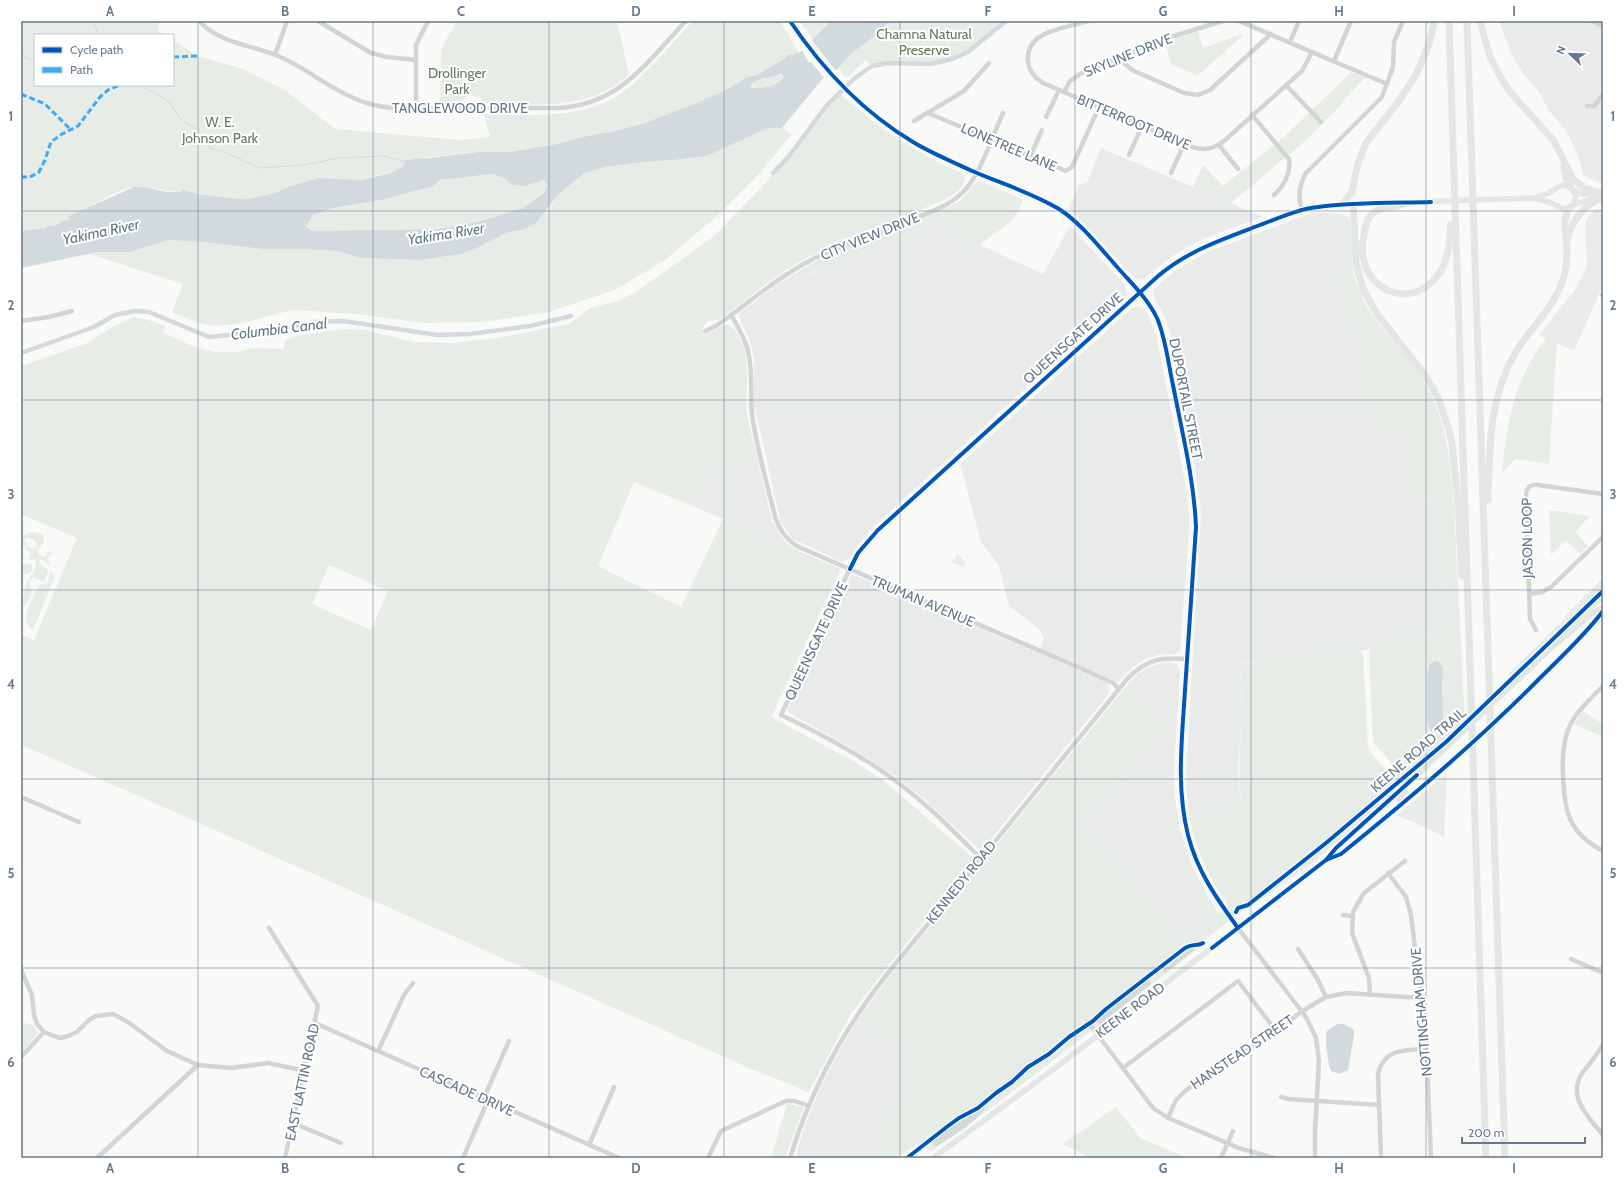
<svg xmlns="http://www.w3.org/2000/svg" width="1624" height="1179" font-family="Cabin,sans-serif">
<rect width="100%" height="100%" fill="#f9f9f8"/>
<g fill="#e9ebea">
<path d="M1499 21H1603V182H1595L1583 174 1579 158 1570 138 1564 128 1549 111 1539 92 1522 72 1511 53Z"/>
<path d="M1101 148 1193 187 1263 217 1208 237 1188 246 1171 257 1144 279 1138 280 1133 276 1069 208 1079 185 1087 182Z"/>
<path d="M1595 209H1603V285L1574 351 1539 335 1575 290 1587 267 1585 221Z"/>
<path d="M1312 213H1332L1342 231 1338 252 1343 270 1337 273 1364 365 1358 366 1377 432 1406 424 1411 500 1441 499 1444 515 1448 632 1400 633 1388 643 1370 649 1360 651 1310 652 1301 653 1285 659 1261 663H1244L1240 667 1242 712 1238 769 1240 793 1243 805 1189 814 1186 786 1187 757 1201 512 1196 476 1173 355 1171 335 1166 319 1154 298 1153 292 1155 288 1175 271 1200 256 1212 250Z"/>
<path d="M945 223 954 234 973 250 980 245 1043 274 1070 226 1125 285 1127 295 1125 298 874 526 858 545 849 559 842 562 793 539 781 523 754 404V358L749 339 740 319 739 313 777 285 799 271 804 277 902 236Z"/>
<path d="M1138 306 1142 307 1147 312 1156 334 1186 488 1189 513V531L1180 651 1176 654 1158 655 1145 659 1132 668 1119 681 1117 682 1040 649 1044 638 1039 629 1009 606 999 566 981 542 960 464 1132 308Z"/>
<path d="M757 457 772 521 783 539 789 545 801 552 690 505 707 468Z"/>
<path d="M854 575 1106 682 1110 688 1108 695 983 849H979L917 793 895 776 850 747 789 713 787 710 851 576Z"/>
<path d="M1166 662 1177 664 1180 671 1174 770 1175 797 1180 829 1192 866 1206 893 1219 914 1180 943 1118 861 1079 825 1172 720 1159 718 1124 689 1135 676 1146 668Z"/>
<path d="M1447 773 1444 837 1433 831 1397 815Z"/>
<path d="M857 1021 921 1063 876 1125 889 1131 878 1158H795L805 1125 822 1084 838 1053Z"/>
</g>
<g fill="#e8ece6" fill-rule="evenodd">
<path d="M21 21H158L159 31 165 35H35V85H173V40L197 56 243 69 285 90 335 129 460 140 490 137 484 114C534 115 592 121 632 85 654 65 673 42 693 21H780L799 53 789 55 781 61 755 76 748 77 722 92 704 99 702 101 657 119 615 131 577 138 557 144 510 152H478L428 157 395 171 362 180 319 178 291 186 275 193 249 199H239L208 195H202L183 191 181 192C166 192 149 185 135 187 112 190 92 208 71 216 62 229 36 228 21 231Z"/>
<path d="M457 21H617L629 74C591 112 532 104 482 104L480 96 478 98 471 95 465 97 461 105H440L441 49Z"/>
<path d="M800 21H831L813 40Z"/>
<path d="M871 21H1006L968 52 952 59 931 64 888 63 872 66 866 60 846 78 838 68 856 49Z"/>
<path d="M1198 31 1203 48 1242 34 1243 35 1201 73 1196 75 1172 65 1164 42Z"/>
<path d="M1351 72 1365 78 1341 103V105L1305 141 1231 203 1193 187 1203 165 1223 186 1285 136Z"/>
<path d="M780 73H784V77C775 88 764 88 751 88V85C759 76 770 78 780 73Z"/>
<path d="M839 93 883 129 903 142 941 164 962 173 965 176C966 187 953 195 944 200L825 249 799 262 777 276 720 319 706 322 702 329 703 333 710 332 726 324C746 334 748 362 747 382 747 389 745 396 746 403 747 421 753 439 757 457L707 468 690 505 634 482 598 566 681 607 723 519 839 568 840 571 771 717 855 762 883 780 972 857 973 861 877 980 849 1017 808 1093 795 1086 751 1069 141 797 21 745V635L34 640 77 538 21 514V366L85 344 116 325 134 317 148 320 166 326 163 333 195 347 216 352H235L254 348 284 349 285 341 295 336 344 329 364 330 414 342 452 343 498 338 569 324 590 308 617 301 636 292 713 237 779 169 801 144 831 102ZM329 565 388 591 371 630 312 604Z"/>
<path d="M768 128H782L792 134 759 174 718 215 665 260 615 290 549 312 482 322 423 323 357 314 293 310 237 324 214 326 198 323 172 312 183 284 90 254 98 252H130L169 240 203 242 263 249H303L338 251 361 258 420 260 461 254 477 248 508 232 522 230 548 210 559 194 583 174 603 167 643 162 674 160 707 156Z"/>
<path d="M492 174 504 178 509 183 525 186 544 180 549 184 543 194 523 208 480 221 439 229 312 231 306 225 313 215 333 208 381 200 434 186 440 180Z"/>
<path d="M981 181 1023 200 1015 217 1009 223 973 250 954 234 945 223C897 236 853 258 807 275L803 277 799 271 827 255 849 245 949 207 961 200 974 184Z"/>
<path d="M1332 213C1338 214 1345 213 1349 218 1352 223 1351 260 1353 270 1355 280 1360 291 1364 301 1377 325 1396 343 1412 364 1445 407 1450 452 1454 505L1465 723 1447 740 1448 742 1362 820 1314 862 1244 911 1243 910 1202 942 1203 945 999 1102 932 1151 917 1144 898 1158H878L889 1131 876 1125 921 1063 857 1021 888 978 1124 689 1159 718 1172 720 1079 825 1118 861 1180 943 1229 906C1209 879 1195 848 1189 814L1243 805C1236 775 1241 744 1242 713 1242 698 1241 682 1240 667L1241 664 1261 663 1285 659 1301 653 1310 652 1360 651 1363 655 1368 748 1375 758 1393 777 1399 772 1373 742 1369 652 1370 649 1388 643 1400 633 1448 632 1444 515 1441 499 1411 500 1406 424 1377 432 1357 366 1364 364 1337 273 1343 270 1338 252 1342 231Z"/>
<path d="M1546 338 1557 343 1549 464 1515 459 1502 474C1507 421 1513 382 1546 338Z"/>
<path d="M1549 510 1590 516 1575 532 1588 546 1580 554 1566 540 1551 555Z"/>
<path d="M32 532 42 534C48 542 38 547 38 554L44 557 46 556 47 552 50 551 53 554H51L47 560 50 562 49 565 44 561 40 560V564L47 569 48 573 43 582 34 577C24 582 34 588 31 596 29 601 25 603 23 606 22 608 23 610 22 612V602L27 581 35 570 36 559 28 560 30 557 31 553 24 548 29 546 33 549 37 544 33 539 26 538 24 540 28 545 21 547V536Z"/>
<path d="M957 553 966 563 963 567 951 562 957 556 956 554Z"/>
<path d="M26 564 32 565V571L28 574 21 573V565Z"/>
<path d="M50 571 55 576 33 630C18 620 32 600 38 587L40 585 48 583Z"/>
<path d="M1603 578V600L1511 682 1508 674 1565 618 1564 617Z"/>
<path d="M1583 711 1603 724V737L1574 724Z"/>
<path d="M21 1022 33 1025 38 1033 21 1053Z"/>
<path d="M787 1104 804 1107 785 1158H771Z"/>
<path d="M1116 1107 1140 1138 1187 1158H1090L1063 1144Z"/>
</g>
<g fill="#d3dade" fill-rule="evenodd">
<path d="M831 21H889L877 34 852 53 831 76 823 78 782 128H768L707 156 674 160 643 162 604 167 583 174 559 194 536 223 522 230 508 232 477 248 461 254 420 260 361 258 338 251 303 249H263L203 242 169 240 130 252H98L21 268V231L45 228 47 226 57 225 63 221 69 220 68 216H69L134 187H146L167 192H181L183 190 202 195H208L239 199H249L275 193 291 186 319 178 362 180 390 173 403 167 406 159 411 160 415 158 421 159 478 152H510L557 144 577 138 615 131 645 123 702 101 704 99 722 92 748 77 755 76 781 61 789 55 799 53ZM782 73 784 77C775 88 764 88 750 88L751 85 754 82 763 78 772 77ZM492 174 504 178 509 183 514 185 525 186 544 180 548 185 543 194 523 208 480 221 439 229 312 231 306 226 313 215 333 208 381 200 434 186 440 180Z"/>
<path d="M1434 661 1439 662 1443 668 1442 688 1443 721 1441 728 1437 730 1436 733 1432 734 1427 721V676L1430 664Z"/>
<path d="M1193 947 1194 949 1192 952 1167 971 1165 973 1162 971Z"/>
<path d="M1149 980 1151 984 1100 1024 1096 1022 1100 1016Z"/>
<path d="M1338 1024H1344L1354 1030V1035L1348 1070 1339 1074 1331 1071C1328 1066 1324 1036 1327 1031 1330 1028 1334 1026 1338 1024Z"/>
<path d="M986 1107C979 1120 951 1138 937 1146L933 1145C934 1131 975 1115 986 1107Z"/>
</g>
<path fill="#f9f9f8" d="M811 39 837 72 832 78 825 79 811 62 809 63 801 49Z"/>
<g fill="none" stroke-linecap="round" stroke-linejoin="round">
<g stroke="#d3dade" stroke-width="1">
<path d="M94 21 98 35"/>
<path d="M21 53 26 58 35 61"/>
<path d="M140 85 167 100 181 119 199 131 210 148 229 154 259 168 304 165 339 158 385 156 405 162"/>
</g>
<g stroke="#d3dade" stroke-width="4.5">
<path d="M773 173 790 155 827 105 855 78 872 66 888 63 931 64 952 59 968 52 1006 21"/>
<path d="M21 353 94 327 115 315 135 311 149 312 209 337 266 331 314 322 343 321 438 335 470 334 530 326 571 316"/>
</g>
<g stroke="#d3d4d4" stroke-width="4.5">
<path d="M199 21C219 43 250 45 276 55 308 68 334 93 367 103 392 111 420 108 446 108 483 108 519 108 556 108 619 106 646 63 686 21"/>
<path d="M318 21 371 53 387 57 416 60"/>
<path d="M1088 21C1066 29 1025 29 1028 62 1029 72 1035 78 1043 83L1184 144C1198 150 1211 152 1224 141L1302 71 1312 52"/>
<path d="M1239 21 1387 84"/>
<path d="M1592 21 1603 26"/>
<path d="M1290 42 1299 21"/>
<path d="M275 55 287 21"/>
<path d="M1122 57 1125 64 1132 70 1184 93 1198 95 1210 90 1271 34"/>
<path d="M1334 61 1351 21"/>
<path d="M1286 85 1321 122"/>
<path d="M1064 92 1070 81 1080 74 1167 38 1223 21"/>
<path d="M1587 106H1594L1603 95"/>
<path d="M416 108V45L428 21"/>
<path d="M928 113 1066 171 1072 167 1099 107"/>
<path d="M1252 115 1289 159C1291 173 1284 186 1274 195"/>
<path d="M1046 117 1059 90"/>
<path d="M914 121 964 91 989 63"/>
<path d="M1219 145 1238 169"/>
<path d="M1129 155 1142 126"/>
<path d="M1030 157 1042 130"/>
<path d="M1171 173 1184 144"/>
<path d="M1302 210C1298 198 1299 185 1306 173L1382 97 1393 67 1394 42 1403 21"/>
<path d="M1602 295 1603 296"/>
<path d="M731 315C738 327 745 338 748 351 754 374 749 398 753 421 758 453 767 484 775 516 779 530 787 541 801 548L1089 672 1113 683 1119 689"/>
<path d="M21 321 49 317 72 311"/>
<path d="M705 331 716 326C747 304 778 277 813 259 841 245 870 235 899 224 921 215 947 209 964 191 981 173 992 137 1003 113"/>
<path d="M1529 594 1542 592 1551 587 1603 537"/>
<path d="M1536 630 1530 619 1526 497C1526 489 1529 484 1538 485L1603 494"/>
<path d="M1603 686C1591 698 1579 709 1571 723 1563 739 1562 757 1563 774 1564 810 1568 833 1603 851"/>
<path d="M21 797 79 822"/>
<path d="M980 858C955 832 929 806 900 784 863 756 822 734 781 715L854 560 858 553 878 530 1140 293"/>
<path d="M1388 873 1406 897 1411 915 1426 1037 1431 1158"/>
<path d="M1343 915 1352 916"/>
<path d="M269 928 318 1006 285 1158"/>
<path d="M1238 928 1306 1017 1316 1038 1319 1061 1315 1131V1158"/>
<path d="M1298 949 1318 980 1326 997"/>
<path d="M1571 959 1603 973"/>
<path d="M21 970 32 995 34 1015 37 1024 44 1032 54 1036 61 1038 68 1036 77 1032 89 1020 96 1016 113 1014 128 1022 167 1051 198 1065 231 1068 268 1063 305 1071"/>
<path d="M1370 995 1369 978 1352 933 1353 912 1364 893 1405 861"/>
<path d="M1088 1022 1153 1108 1168 1118 1239 1148 1274 1158"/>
<path d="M315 1023 619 1158"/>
<path d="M1603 1044C1598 1054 1590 1063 1583 1072 1566 1096 1588 1117 1603 1135"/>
<path d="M378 1051 404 995 413 983"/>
<path d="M21 1057 44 1032"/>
<path d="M1123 1068 1238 981 1276 1031"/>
<path d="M1281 1097 1288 1099 1379 1105"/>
<path d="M1168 1118 1176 1100 1185 1091 1222 1063 1257 1045 1301 1012 1326 997 1346 993 1422 998"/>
<path d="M293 1123 341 1143"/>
<path d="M589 1145 614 1087"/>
<path d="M97 1158 198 1065"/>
<path d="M463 1158 485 1107 487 1091 509 1041"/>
<path d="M708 1158 721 1131 786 1101H795L809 1106"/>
<path d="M790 1158C810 1092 842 1032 884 978L1128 678C1147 659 1161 657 1187 659"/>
<path d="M1221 1158 1233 1131"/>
<path d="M1381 1158 1378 1074C1384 1048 1405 1050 1427 1049"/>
</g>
<g stroke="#e4e5e5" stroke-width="5.5">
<path d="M790 21C823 70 863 112 913 142 931 153 951 161 970 170 999 183 1031 192 1059 209 1082 224 1100 248 1118 268 1132 284 1148 299 1157 318 1166 339 1168 363 1173 385 1182 432 1194 479 1196 527 1192 581 1189 636 1185 690 1182 739 1176 787 1188 835 1197 871 1217 899 1238 928"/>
<path d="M1574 190 1580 194H1598"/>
<path d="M1573 205 1598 197"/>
<path d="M1140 293 1166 270 1187 255 1237 234 1288 214 1310 208 1353 204 1534 198 1549 202 1563 209 1569 208 1573 205 1576 196 1571 188 1562 185 1549 193 1534 198"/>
<path d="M1401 805 1399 798 1405 791"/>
<path d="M1326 860 1341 854C1410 798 1478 741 1541 677 1562 656 1585 635 1603 611"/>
<path d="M933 1158 1054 1069 1326 860 1336 848 1396 795 1548 651 1594 612 1603 608"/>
</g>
<g stroke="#e4e5e5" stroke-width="7">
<path d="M1449 21 1486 1158"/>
<path d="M1467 21 1505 1158"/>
<path d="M1480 21 1490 57 1501 78 1510 92 1554 141 1573 179 1584 188 1603 194"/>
<path d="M1564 167 1566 179 1571 188"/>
<path d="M1405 203C1396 209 1382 205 1373 213 1367 218 1365 227 1364 235 1352 286 1409 315 1438 275 1448 262 1450 242 1451 225"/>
<path d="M1353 204 1356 263 1363 289 1377 314 1425 375 1438 398 1449 430 1452 443 1458 502 1462 576"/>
<path d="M1342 205 1352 192 1358 163 1366 143 1398 102 1416 75 1428 47 1435 21"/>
<path d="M1567 240C1572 220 1584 205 1603 197"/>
<path d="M1488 500C1490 447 1488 398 1517 350 1532 326 1555 307 1563 279 1567 269 1567 258 1567 246 1566 233 1562 220 1569 208"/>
</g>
<g stroke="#3fa9f5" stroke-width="3" stroke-dasharray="6 3" stroke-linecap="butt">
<path d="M173 57 197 56"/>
<path d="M21 94 45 104 71 130"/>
<path d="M21 177H30L39 172 45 160 51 142 62 134 78 126 100 97 108 90 120 85"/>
</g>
<g stroke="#fff" stroke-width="6">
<g id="cycleway">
<path d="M790 21C823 70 863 112 913 142 931 153 951 161 970 170 999 183 1031 192 1059 209 1082 224 1100 248 1118 268 1132 284 1148 299 1157 318 1166 339 1168 363 1173 385 1182 432 1194 479 1196 527 1192 581 1189 636 1185 690 1182 739 1176 787 1188 835 1197 871 1217 899 1238 928"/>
<path d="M850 569 858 553 878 530 1157 277C1187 251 1223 239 1260 225 1279 218 1298 209 1318 207 1356 202 1394 203 1431 202"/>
<path d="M1326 860 1341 854C1410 798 1478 741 1541 677 1562 656 1585 635 1603 611"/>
<path d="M1236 912 1238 908 1248 905 1326 843 1446 742 1603 591"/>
<path d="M1212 948 1326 860 1336 848 1417 775"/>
<path d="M907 1158 948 1126 959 1118 978 1108 996 1093 1012 1082 1028 1067 1049 1054 1069 1037 1093 1021 1106 1009 1185 948C1194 943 1196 947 1203 943"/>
</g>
</g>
<use href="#cycleway" stroke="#0057b8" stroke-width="4"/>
</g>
<path fill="none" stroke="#66788b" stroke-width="1" stroke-opacity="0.55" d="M198 21V1158M373 21V1158M549 21V1158M724 21V1158M900 21V1158M1075 21V1158M1251 21V1158M1426 21V1158M21 211H1603M21 400H1603M21 590H1603M21 779H1603M21 968H1603"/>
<g text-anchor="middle" stroke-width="4" stroke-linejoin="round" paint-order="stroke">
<g font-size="14" fill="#657b61" stroke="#fff">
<text x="924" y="39">Chamna Natural<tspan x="924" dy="16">Preserve</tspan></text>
<text x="457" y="78">Drollinger<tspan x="457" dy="16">Park</tspan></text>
<text x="220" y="127">W. E.<tspan x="220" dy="16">Johnson Park</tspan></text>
</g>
<g font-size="14" fill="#66788b" stroke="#fff">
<text transform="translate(1128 55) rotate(-22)" y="5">SKYLINE DRIVE</text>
<text x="460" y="113">TANGLEWOOD DRIVE</text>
<text transform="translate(1134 122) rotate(23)" y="5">BITTERROOT DRIVE</text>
<text transform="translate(1009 147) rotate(23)" y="5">LONETREE LANE</text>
<text transform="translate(870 236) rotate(-22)" y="5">CITY VIEW DRIVE</text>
<text transform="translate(1073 338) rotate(-42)" y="5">QUEENSGATE DRIVE</text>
<text transform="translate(1186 399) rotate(79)" y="5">DUPORTAIL STREET</text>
<text transform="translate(1527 538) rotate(-91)" y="5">JASON LOOP</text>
<text transform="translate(923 601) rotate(23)" y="5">TRUMAN AVENUE</text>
<text transform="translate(816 641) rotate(-65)" y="5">QUEENSGATE DRIVE</text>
<text transform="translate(1418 750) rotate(-41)" y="5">KEENE ROAD TRAIL</text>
<text transform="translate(961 882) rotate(-51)" y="5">KENNEDY ROAD</text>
<text transform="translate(1130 1010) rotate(-37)" y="5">KEENE ROAD</text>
<text transform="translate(1421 1012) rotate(-95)" y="5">NOTTINGHAM DRIVE</text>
<text transform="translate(1242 1052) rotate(-34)" y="5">HANSTEAD STREET</text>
<text transform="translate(302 1082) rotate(-78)" y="5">EAST LATTIN ROAD</text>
<text transform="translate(467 1091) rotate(24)" y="5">CASCADE DRIVE</text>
</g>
<g font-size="15" font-style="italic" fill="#627986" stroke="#fff">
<text transform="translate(101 232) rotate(-12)" y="5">Yakima River</text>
<text transform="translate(446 234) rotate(-9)" y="5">Yakima River</text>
<text transform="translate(279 329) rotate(-7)" y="5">Columbia Canal</text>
</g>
</g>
<rect width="1624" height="1179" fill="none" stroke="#ffffff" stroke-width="44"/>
<rect x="34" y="34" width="140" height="52" fill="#ffffff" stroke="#c2c9d1"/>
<rect x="42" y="47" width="20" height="6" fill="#0057b8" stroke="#c2c9d1"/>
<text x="70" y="54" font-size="12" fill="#66788b">Cycle path</text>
<rect x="42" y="67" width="20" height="6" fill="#3fa9f5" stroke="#c2c9d1"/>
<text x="70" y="74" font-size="12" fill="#66788b">Path</text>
<g transform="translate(1570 54) rotate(293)" stroke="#ffffff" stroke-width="3" paint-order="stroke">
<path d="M0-3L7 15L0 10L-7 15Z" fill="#66788b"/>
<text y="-6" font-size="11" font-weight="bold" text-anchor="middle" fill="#66788b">N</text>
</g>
<path d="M1462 1137v6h123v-6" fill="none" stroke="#66788b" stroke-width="2"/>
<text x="1468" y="1137" font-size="12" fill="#66788b" stroke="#ffffff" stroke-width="3" paint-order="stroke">200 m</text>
<rect x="22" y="22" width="1580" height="1135" fill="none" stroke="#66788b" stroke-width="1.5"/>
<g font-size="13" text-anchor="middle" font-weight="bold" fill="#66788b">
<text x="110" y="16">A</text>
<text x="285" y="16">B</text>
<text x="461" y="16">C</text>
<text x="636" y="16">D</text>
<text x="812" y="16">E</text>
<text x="988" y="16">F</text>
<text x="1163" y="16">G</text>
<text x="1339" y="16">H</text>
<text x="1514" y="16">I</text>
<text x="11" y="121">1</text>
<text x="1613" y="121">1</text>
<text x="11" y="310">2</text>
<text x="1613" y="310">2</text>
<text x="11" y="499">3</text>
<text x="1613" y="499">3</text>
<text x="11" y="689">4</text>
<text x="1613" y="689">4</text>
<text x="11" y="878">5</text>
<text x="1613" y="878">5</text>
<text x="11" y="1067">6</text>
<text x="1613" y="1067">6</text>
<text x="110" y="1173">A</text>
<text x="285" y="1173">B</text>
<text x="461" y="1173">C</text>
<text x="636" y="1173">D</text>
<text x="812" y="1173">E</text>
<text x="988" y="1173">F</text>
<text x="1163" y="1173">G</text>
<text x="1339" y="1173">H</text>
<text x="1514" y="1173">I</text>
</g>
</svg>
